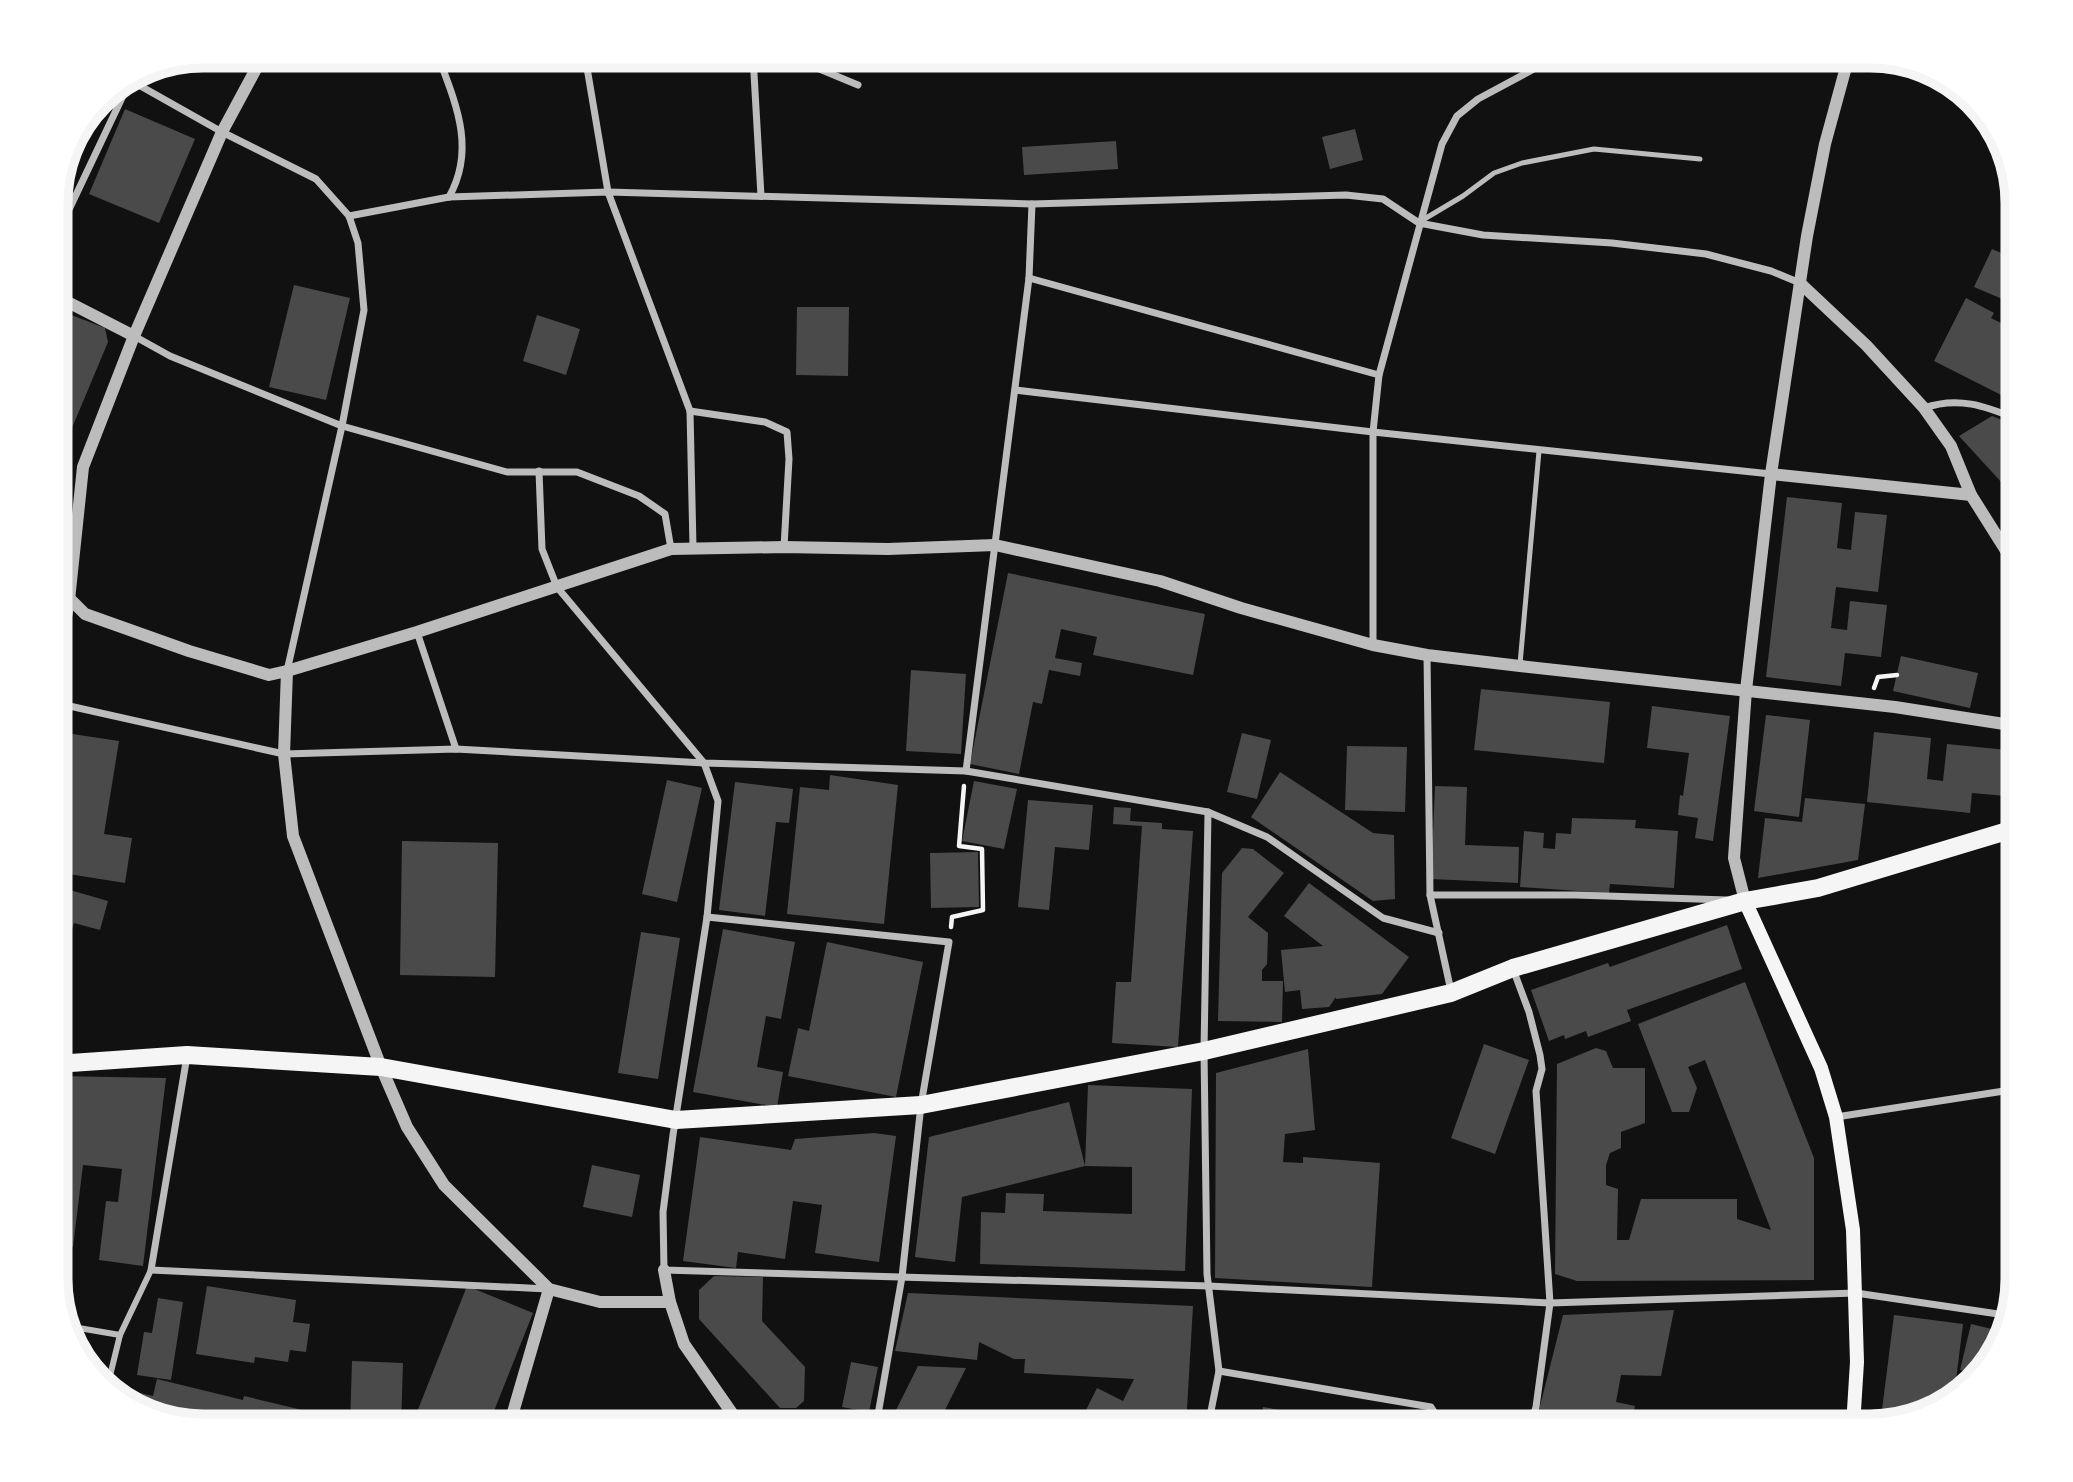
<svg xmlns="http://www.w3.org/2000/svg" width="2073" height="1482" font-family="'DejaVu Sans',sans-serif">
<rect width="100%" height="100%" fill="#111"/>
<g fill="#4a4a4a">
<path d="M519 56H565V57L521 67Z"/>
<path d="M125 109 195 139 159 223 89 194Z"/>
<path d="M1355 129 1363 160 1330 169 1322 137Z"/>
<path d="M1116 141 1118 169 1024 175 1022 147Z"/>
<path d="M1992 249 2017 260V279L2007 301 1974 287Z"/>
<path d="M294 285 350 298 326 400 269 387Z"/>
<path d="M1966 298 1994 313 1991 318 2017 331V403L1934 361Z"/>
<path d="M797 307H849L848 376 796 375Z"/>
<path d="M56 309 105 328 108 342 56 466Z"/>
<path d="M537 315 580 329 566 375 523 361Z"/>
<path d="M1992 416 2017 426V471L2003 484 1959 436Z"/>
<path d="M2017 486V518L2002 498Z"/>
<path d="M1787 497 1842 503 1837 548 1851 550 1855 512 1887 515 1878 592 1836 587 1831 628 1847 630 1850 601 1887 605 1881 657 1845 653 1841 686 1766 677Z"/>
<path d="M1008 573 1205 614 1193 675 1093 655 1097 637 1061 629 1055 658 1082 663 1080 676 1049 670 1042 704 1033 702 1019 774 970 764Z"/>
<path d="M1901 656 1978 673 1970 708 1893 691Z"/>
<path d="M911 670 966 674 961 754 906 751Z"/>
<path d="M1481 689 1610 702 1604 763 1474 750Z"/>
<path d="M1652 706 1730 716 1713 841 1695 838 1698 818 1678 815 1680 795 1683 796 1689 753 1647 748Z"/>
<path d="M1766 715 1810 720 1799 817 1754 811Z"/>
<path d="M59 732 119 741 104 834 132 838 125 883 56 872V750Z"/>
<path d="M1874 732 1931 738 1927 779 1943 781 1947 744 2017 751V797L1972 793 1970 813 1867 802Z"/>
<path d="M1242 733 1271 740 1257 799 1227 792Z"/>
<path d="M1347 746 1407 747 1405 812 1345 810Z"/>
<path d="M1280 772 1373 833 1394 835 1395 899 1373 901 1251 817Z"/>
<path d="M830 775 898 785 884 924 787 914 800 787 829 790Z"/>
<path d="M667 780 702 788 677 902 642 894Z"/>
<path d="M974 781 1017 789 1004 849 962 841Z"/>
<path d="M735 782 793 789 789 823 776 822 765 916 719 910Z"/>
<path d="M1435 786 1467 787 1465 845 1519 847 1518 883 1431 879Z"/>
<path d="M1805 798 1865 804 1858 860 1758 878 1765 818 1802 822Z"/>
<path d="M1028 800 1093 805 1089 850 1055 847 1049 910 1018 907Z"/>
<path d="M1114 807 1131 808 1130 821 1162 823V829L1193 831 1178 1047 1112 1043 1116 982H1131L1142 826 1113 824Z"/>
<path d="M1572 818 1636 820 1635 828 1678 831 1674 888 1610 884 1609 893 1520 887 1524 831 1544 833 1543 848 1555 849 1556 833 1571 834Z"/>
<path d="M402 841 498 843 495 977 400 975Z"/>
<path d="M2017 847V909H2016L2006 850Z"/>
<path d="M1242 848 1253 849 1284 873 1248 917 1268 933 1267 964 1262 970V981H1283L1282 1022 1218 1021 1222 873Z"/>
<path d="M978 852 979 907 931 908 930 853Z"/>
<path d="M1309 883 1409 957 1382 994 1336 999V997L1329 1007 1302 1009 1300 990 1285 992 1281 950 1323 946 1284 916Z"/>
<path d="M56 886 108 901 100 930 74 923 57 980Z"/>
<path d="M1727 925 1742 969 1627 1010 1631 1021 1588 1037 1586 1031 1565 1039 1564 1035 1549 1041 1531 990 1608 963 1610 967Z"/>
<path d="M723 929 795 942 781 1019 766 1016 757 1067 783 1072 777 1107 693 1092Z"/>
<path d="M641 932 680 938 658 1079 618 1073Z"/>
<path d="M827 942 923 962 896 1097 788 1076 798 1028 809 1031Z"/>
<path d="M1745 982 1814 1158V1280L1577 1281 1555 1274 1557 1064 1596 1048 1606 1051 1613 1068H1645V1123L1621 1132V1148L1610 1153 1606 1165V1185L1618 1189 1617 1240H1629L1641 1199H1737V1219L1771 1230 1705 1060 1688 1067 1697 1088 1689 1112H1672L1638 1024Z"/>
<path d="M1484 1044 1529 1060 1495 1154 1451 1138Z"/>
<path d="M1308 1049 1315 1130 1285 1134 1283 1162 1303 1163V1157L1380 1163 1372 1287 1215 1278 1216 1073Z"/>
<path d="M56 1076 166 1078 143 1266 99 1260 106 1201 118 1202 122 1169 83 1165 73 1247 56 1245Z"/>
<path d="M1088 1085 1192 1089 1185 1271 980 1264 981 1212 1005 1213 1006 1193 1044 1194 1043 1211 1132 1214V1167L1085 1166Z"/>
<path d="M1069 1102 1085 1166 962 1197 955 1262 915 1257 929 1137Z"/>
<path d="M874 1133 896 1136 879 1262 815 1253 822 1205 793 1201 785 1259 738 1252 736 1268 683 1261 700 1137 791 1150 795 1139Z"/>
<path d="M592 1165 640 1175 632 1217 583 1207Z"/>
<path d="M714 1276 763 1277 762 1321 805 1367 804 1401 796 1408H780L699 1319V1290Z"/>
<path d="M207 1286 296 1300 293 1322 310 1324 306 1352 290 1350 288 1362 255 1357 254 1363 196 1354Z"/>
<path d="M467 1286 533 1313 488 1426H452L417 1412Z"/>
<path d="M908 1293 1193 1306 1186 1426H1078L1097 1388 1123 1401 1134 1379 1024 1373 1025 1359H1014L979 1342 977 1360 895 1351Z"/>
<path d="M158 1298 183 1302 171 1380 137 1375 144 1332 152 1333Z"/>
<path d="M1674 1310 1661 1376 1621 1375 1616 1402 1635 1406 1631 1426H1535L1563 1315Z"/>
<path d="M1894 1315 1963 1324 1954 1396 1935 1411 1919 1414 1882 1410Z"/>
<path d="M1971 1324 2000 1331 1987 1368 1979 1375 1960 1370Z"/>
<path d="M352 1361 403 1363 401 1426 350 1425Z"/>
<path d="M851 1362 878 1367 869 1412 842 1407Z"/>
<path d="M918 1366 966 1368 937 1426H888Z"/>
<path d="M157 1379 243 1400 244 1396 315 1413 312 1426H202L125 1400 128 1390 153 1396Z"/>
<path d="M1263 1407 1342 1421 1357 1426H1260Z"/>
<path d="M1886 1412 1906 1418 1882 1423Z"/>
</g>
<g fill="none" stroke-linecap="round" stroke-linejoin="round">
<g stroke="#f5f5f5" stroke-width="4.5">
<path d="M1874 688 1878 677 1897 675"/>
<path d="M951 927 952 917 983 910 982 849 959 846 964 786"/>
</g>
<g stroke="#bcbcbc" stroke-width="5">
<path d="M1421 221 1463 196 1494 173 1522 163 1594 149 1700 159"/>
<path d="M1520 664 1539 451"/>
<path d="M720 1426 736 1419"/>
</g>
<g stroke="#bcbcbc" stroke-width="6">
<path d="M56 529 74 536"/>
<path d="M67 1326 120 1335"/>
<path d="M107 1388 120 1335 151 1270"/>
</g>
<g stroke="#bcbcbc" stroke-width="7">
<path d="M438 56C456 104 476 149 449 197"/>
<path d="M585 56 608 192 690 411 693 547"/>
<path d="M753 56 761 196"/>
<path d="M788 56 858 85"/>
<path d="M1752 56 1760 61"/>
<path d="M128 79 222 132 316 179 349 216 358 243 364 310 342 426 287 671"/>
<path d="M349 216 449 197 608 192 1032 204 1346 195 1383 199 1419 223 1483 235 1612 243 1706 254 1771 271 1800 283"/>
<path d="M56 237 130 81"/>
<path d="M1029 278 1379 375"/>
<path d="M134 336 170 356 342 426 507 472H577L639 496 665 514 671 549"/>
<path d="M1015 390 1373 432 1771 474"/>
<path d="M1924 408C1958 396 1985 406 2017 419"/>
<path d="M690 411 765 422 787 432 789 459 784 547"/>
<path d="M539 471 542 549 557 587 704 763 718 801 707 917 673 1135 663 1212 664 1270 1209 1286 1550 1303 1856 1293 2005 1315"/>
<path d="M417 632 456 749"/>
<path d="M1373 645V432L1379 375 1442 144 1457 116 1478 99 1558 56"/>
<path d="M1427 655 1430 895 1451 991"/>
<path d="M56 703 284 754 456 749 704 763 966 771 1208 812 1267 837 1383 918 1439 933"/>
<path d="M966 771 1029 278 1032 204"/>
<path d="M1430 895H1576L1727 900"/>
<path d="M707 917 949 942 921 1105 902 1277 876 1426"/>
<path d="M1513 969 1529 1012 1540 1055 1542 1069 1536 1091 1550 1303 1536 1407 1530 1426"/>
<path d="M187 1056 151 1270 548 1289"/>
<path d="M1836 1117 2017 1089"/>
<path d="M1219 1371 1431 1407 1441 1423 1440 1426"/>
<path d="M1208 1426 1219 1371 1207 1274 1204 1051 1208 812"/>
</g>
<g stroke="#bcbcbc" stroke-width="12">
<path d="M1800 283 1866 345 1924 408 1951 446 1971 495 2017 568"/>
<path d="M56 296 134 336"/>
<path d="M1771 474 1971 495"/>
<path d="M56 585 85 614 189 651 269 675 287 671 417 632 671 549 784 547 888 549 995 545 1160 581 1241 608 1373 645 1427 655 1520 666 1895 707 2017 726"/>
<path d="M287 671 284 754 293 836 381 1067 407 1127 444 1185 549 1289 600 1302H670"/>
<path d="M56 674 69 600 83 467 134 336 222 132 263 56"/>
<path d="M1745 901 1734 858 1746 690 1771 474 1807 236 1825 144 1849 56"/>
<path d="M664 1270 670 1302 684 1344 736 1419 744 1426"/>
<path d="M509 1426 549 1289"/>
</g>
<path stroke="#f5f5f5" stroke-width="14" d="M1745 901 1821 1068 1836 1117 1853 1230 1857 1362 1853 1426"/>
<path stroke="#f5f5f5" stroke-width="18" d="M56 1064 187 1055 381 1067 676 1120 921 1105 1204 1051 1451 993 1513 968 1745 901 1818 888 2017 828"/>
</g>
<path d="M0 0H2073V1482H0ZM203 68H1870A135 135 0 0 1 2005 203V1279A135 135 0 0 1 1870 1414H203A135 135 0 0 1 68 1279V203A135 135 0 0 1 203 68Z" fill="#fff" fill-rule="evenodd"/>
<path fill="none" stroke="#f5f5f5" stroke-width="9" d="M203 68H1870A135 135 0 0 1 2005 203V1279A135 135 0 0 1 1870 1414H203A135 135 0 0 1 68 1279V203A135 135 0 0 1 203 68Z"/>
</svg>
